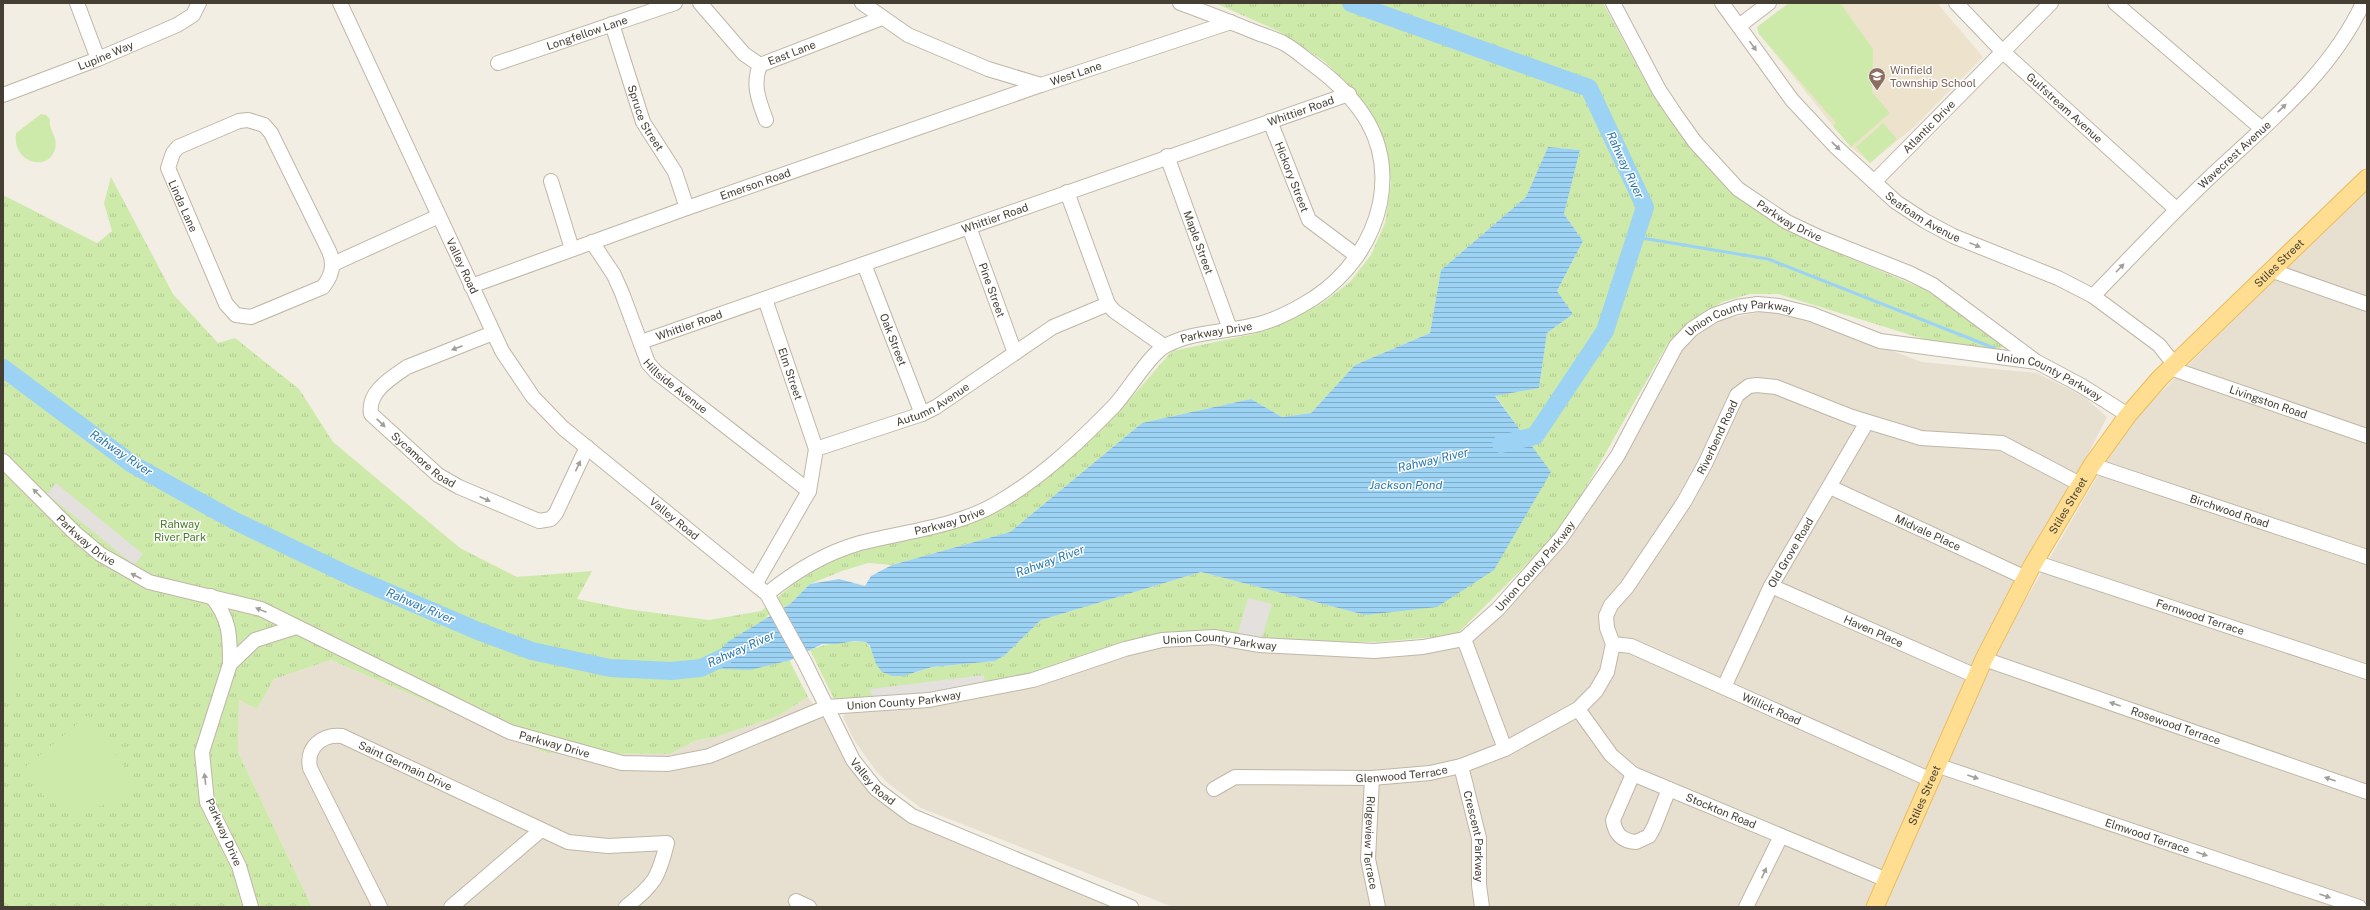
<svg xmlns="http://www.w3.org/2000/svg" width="2370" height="910" font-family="'Public Sans',sans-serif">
<defs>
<pattern id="park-tufts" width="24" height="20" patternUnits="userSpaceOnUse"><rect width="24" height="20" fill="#ceeaaa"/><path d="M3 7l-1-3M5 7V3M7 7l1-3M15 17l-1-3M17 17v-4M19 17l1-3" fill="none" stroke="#b2ca93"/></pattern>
<pattern id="water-rules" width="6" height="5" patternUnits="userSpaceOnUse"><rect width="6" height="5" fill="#9cd2f4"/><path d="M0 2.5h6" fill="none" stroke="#81acc6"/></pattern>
</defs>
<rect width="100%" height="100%" fill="#f3eee4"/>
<g fill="#e7e0d1">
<path d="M2367 187V907H1879L1963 722 2008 630 2126 427Z"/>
<path d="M1765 311 1782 312 1825 326 1922 362 2037 373 2083 396 2107 417 2069 491 2013 585 1932 755 1866 907H1173L921 808 889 784 876 771 854 740 844 719 843 717 848 711 1099 663 1170 643 1428 651 1510 605 1676 356 1699 331 1720 320Z"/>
<path d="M331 660 546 753 670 754 695 741 716 737 778 716 808 697 825 721 855 773 868 788 1124 907H312L238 752 239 700 257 709 274 679Z"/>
</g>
<path fill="#ede3cd" d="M1789 3H1937L1983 57 1914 127 1870 163 1851 147 1833 126 1759 34 1757 27Z"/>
<path fill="url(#park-tufts)" d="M1215 3H1603L1648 86 1682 133 1768 214 1845 256 1926 290 2004 346 1993 353 1937 343 1778 294H1750L1722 302 1686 327 1668 343 1563 528 1456 635 1379 642H1269L1204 633 1151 635 985 690 837 705 810 650C825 643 850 640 866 642L872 651 914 673 932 667 995 661 1005 655 1041 620 1201 572 1365 615 1551 473 1495 395 1539 388 1547 333 1573 314 1557 291 1583 241 1564 214 1580 150 1548 147 1526 197 1441 270 1430 333 1355 365 1311 413 1282 417 1251 399 1142 423 1010 532 892 565 868 563 842 571 810 584 790 604 767 616 808 697 778 716 716 737 695 741 670 754 546 753 331 660 274 679 257 709 239 700 238 752 312 907H3V195L97 243 112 231 104 203 111 177 173 294 218 343 235 338 299 389 333 442 460 548 517 577 592 571 577 599 627 609 709 620 761 611 807 573 835 558 988 515 1012 503 1125 405 1172 351 1254 334 1321 304 1350 282 1371 255 1385 223 1391 184 1387 152 1376 121 1351 87 1324 61 1278 31Z"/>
<g fill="#ceeaaa">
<path d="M1789 3H1840L1873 49 1872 92 1890 113 1851 147 1833 126 1836 123 1759 34 1757 27Z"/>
<path d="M41 114 46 115 50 119C48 130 59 138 55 149 49 172 12 164 16 133Z"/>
<path d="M1883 123 1897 139 1870 163 1856 147Z"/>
<rect x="3" y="614" width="13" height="86"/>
<path d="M88 715 138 787C110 805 83 818 51 802 43 797 29 777 23 769Z"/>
</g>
<g fill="#e3e0dd">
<path d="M56 483 143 554 134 565 47 494Z"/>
<path d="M1248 598 1272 604 1262 638 1237 636Z"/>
<path d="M984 675 985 686 874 700 870 689Z"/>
</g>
<path fill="url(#water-rules)" d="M1548 147 1580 150 1564 214 1583 241 1557 291 1573 314 1547 333 1539 388 1495 396 1551 472 1494 570 1437 607 1365 615 1201 572 1041 620 1005 655 995 661 932 667 903 676H892L882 672 876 664 870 646 866 642 854 641 837 644H822L791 660 750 670 701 668 729 641 790 604 810 584 839 579 865 586 871 576 892 565 1010 532 1142 423 1251 399 1282 417 1311 413 1355 365 1430 333 1441 270 1526 197Z"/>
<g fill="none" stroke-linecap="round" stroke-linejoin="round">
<path stroke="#9cd2f4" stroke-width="3" d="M1636 237 1768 259 1994 348"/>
<g stroke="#9cd2f4" stroke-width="18">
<path d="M1351 3 1589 88 1645 207 1605 331 1535 436 1501 444"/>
<path d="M3 368 132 464 233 520 350 576 478 631 532 651 610 668 671 671 701 668 724 657"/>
</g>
<g stroke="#bfb6a6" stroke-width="16">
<g id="minor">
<path d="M77 3 98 59"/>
<path id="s1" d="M340 3 502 351 533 397 563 428 767 594 804 661 853 760 876 789 912 816 1131 907"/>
<path d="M700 3 744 54 760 65"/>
<path id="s2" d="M862 3 908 35 988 69 1041 85 1231 22"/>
<path id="s3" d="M1613 3 1659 90 1675 114 1695 142 1738 189 1787 222 1821 238 1909 273 1933 285 2034 360"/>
<path id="s4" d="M1722 3 1792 100 1835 146 1896 202 1925 221 1953 236 2058 278 2093 296 2159 345 2174 364"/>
<path id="s5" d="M1956 3 2002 51 2176 209"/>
<path d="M2115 3 2261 128"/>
<path id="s6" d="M612 24 643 122 675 172 687 208"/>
<path d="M1739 26 1769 3"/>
<path id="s7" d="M498 63 675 3"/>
<path id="s8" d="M760 65 882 18"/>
<path d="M760 65C752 85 759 101 766 120"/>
<path id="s9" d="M3 95 98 59 177 25 193 15 199 3"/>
<path d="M248 120 264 125 271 133 329 251C335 264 332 276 323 287L251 317 236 315 226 304 168 168 173 153 178 147 239 121Z"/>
<path id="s10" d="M1270 121 1309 220 1357 256"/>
<path id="s11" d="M1167 156 1230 329"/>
<path d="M551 181 572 249"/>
<path id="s12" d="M1874 182 2051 3"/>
<path d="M1067 192 1108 304"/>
<path id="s13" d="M969 227 1015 353"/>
<path id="s14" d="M592 242 614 275 622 293 648 363 656 372 809 491"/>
<path d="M333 264 439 216"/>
<path id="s15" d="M864 264 922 414"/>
<path d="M2273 271 2367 304"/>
<path id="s16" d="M471 286 687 208 1041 85"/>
<path id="s17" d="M2093 296C2131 257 2168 217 2208 179 2264 126 2330 75 2363 3"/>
<path id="s18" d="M765 299 816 449"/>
<path id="s19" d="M493 333 407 367C391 378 367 392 371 414L438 475 459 487 539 521 551 519 556 513 587 447"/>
<path id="s20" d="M641 342 1349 94"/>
<path id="s21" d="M2170 368 2367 436"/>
<path id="s22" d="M3 461 74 532 100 554 149 582 261 609 510 732 622 763 668 764 709 756 827 707 929 700 1033 680 1125 649 1162 640 1214 637 1260 645 1374 651 1423 647 1464 639 1498 609 1561 538 1618 455 1676 346 1692 329 1714 315 1737 307 1758 304 1779 306 1811 314 1880 341 2037 362 2082 386 2128 415"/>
<path id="s23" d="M2092 465 2367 557"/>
<path id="s24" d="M1830 487 2026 578"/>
<path id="s25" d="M2034 562 2367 672"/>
<path id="s26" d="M756 583 809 491 816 449 922 414 936 407 1053 327 1108 304 1114 311 1164 346"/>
<path id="s27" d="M1771 586 1976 676"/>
<path id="s28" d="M767 594C795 571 825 553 860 543 906 531 958 527 999 502 1042 477 1080 441 1114 406 1129 390 1150 353 1167 345 1192 332 1223 332 1250 326 1273 322 1295 310 1314 298 1347 276 1372 242 1380 203 1392 140 1359 98 1311 63 1303 57 1294 49 1285 44 1276 39 1265 36 1255 32 1230 22 1205 12 1180 3"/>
<path d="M211 596C230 618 230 636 230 664"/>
<path d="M1464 639 1505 749"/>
<path id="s29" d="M1613 644 1631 646 1929 779"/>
<path id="s30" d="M1984 659 2367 792"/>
<path id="s31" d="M1724 687 1771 586 1867 422"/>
<path id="s32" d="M1578 709 1611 755 1633 774 1887 880"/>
<path id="s33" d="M1936 765 2359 907"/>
<path id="s34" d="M1461 766 1479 838V885L1482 907"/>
<path d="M1633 774 1613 820C1615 834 1622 841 1636 842L1649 836 1654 827 1669 789"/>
<path id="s35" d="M1372 778 1368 859 1378 907"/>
<path id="s36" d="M1214 789 1235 777 1372 778 1430 773 1461 766 1505 749 1578 709 1596 691 1607 672 1613 644 1607 628 1606 616 1611 605 1627 587 1684 502 1705 464 1737 395 1749 386 1757 385 1776 387 1852 417 1921 438 2002 443 2080 484"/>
<path d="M796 901 809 907"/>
<path d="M251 907 239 866 207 802 202 752 230 664 255 640 296 627"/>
<path id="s37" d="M380 907 310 768C306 747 322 734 342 736L568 842 608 846 667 843C658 879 655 883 626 907"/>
<path d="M451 907 541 830"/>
<path d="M1746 907 1781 836"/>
</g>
</g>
<g stroke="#e9bc5b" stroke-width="19">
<g id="major">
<path id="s38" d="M1875 907 1984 659 2032 566 2092 465 2128 415 2160 378 2367 178"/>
</g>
</g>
<use href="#minor" stroke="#fff" stroke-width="14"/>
<use href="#major" stroke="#ffdd91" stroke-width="17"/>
</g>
<defs><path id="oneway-solid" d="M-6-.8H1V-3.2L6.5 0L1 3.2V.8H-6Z"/></defs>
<g fill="#a29e99">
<use href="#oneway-solid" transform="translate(1753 46) rotate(54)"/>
<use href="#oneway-solid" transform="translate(2282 108) rotate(-44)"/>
<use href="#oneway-solid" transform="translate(1836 146) rotate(44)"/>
<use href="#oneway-solid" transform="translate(1975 245) rotate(22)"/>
<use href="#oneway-solid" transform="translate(2120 268) rotate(-46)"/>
<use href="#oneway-solid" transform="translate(457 348) rotate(159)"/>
<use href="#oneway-solid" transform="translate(381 423) rotate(43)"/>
<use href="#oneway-solid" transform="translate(578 466) rotate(-65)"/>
<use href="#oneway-solid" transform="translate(37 493) rotate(-135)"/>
<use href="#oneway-solid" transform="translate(485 499) rotate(24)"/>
<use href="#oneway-solid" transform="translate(136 576) rotate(-153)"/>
<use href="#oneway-solid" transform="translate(261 610) rotate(-158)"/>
<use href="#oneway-solid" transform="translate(2115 704) rotate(-161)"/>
<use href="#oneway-solid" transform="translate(1973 777) rotate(19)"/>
<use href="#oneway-solid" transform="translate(205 779) rotate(-97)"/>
<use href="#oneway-solid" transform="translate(2330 779) rotate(-161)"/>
<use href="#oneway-solid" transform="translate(2202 854) rotate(19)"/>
<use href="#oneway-solid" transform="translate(1764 873) rotate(-65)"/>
<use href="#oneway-solid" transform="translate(2325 896) rotate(19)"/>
</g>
<defs>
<g id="school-pin" transform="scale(0.9)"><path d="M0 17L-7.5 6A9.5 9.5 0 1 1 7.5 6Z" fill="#8d6e63" stroke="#fff"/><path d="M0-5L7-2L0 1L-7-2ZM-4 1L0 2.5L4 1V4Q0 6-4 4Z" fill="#fff"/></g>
</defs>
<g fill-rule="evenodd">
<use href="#school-pin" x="1877" y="76"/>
</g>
<g text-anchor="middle" stroke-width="3" stroke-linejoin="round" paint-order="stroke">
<g font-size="11" fill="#453e33" stroke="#fff">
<text dy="4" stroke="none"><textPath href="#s7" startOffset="94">Longfellow Lane</textPath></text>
<text dy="4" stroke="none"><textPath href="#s8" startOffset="34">East Lane</textPath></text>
<text dy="4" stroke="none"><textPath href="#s9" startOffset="110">Lupine Way</textPath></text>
<text dy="4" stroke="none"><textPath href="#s2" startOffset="235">West Lane</textPath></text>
<text dy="4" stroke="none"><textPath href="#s5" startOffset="151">Gulfstream Avenue</textPath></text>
<text dy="4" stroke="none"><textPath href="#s20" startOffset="699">Whittier Road</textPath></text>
<text dy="4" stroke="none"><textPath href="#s6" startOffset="100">Spruce Street</textPath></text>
<text dy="4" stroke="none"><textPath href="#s12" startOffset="78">Atlantic Drive</textPath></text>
<text dy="4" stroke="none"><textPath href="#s17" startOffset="200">Wavecrest Avenue</textPath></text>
<text dy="4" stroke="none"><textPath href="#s10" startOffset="60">Hickory Street</textPath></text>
<text dy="4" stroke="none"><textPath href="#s16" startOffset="302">Emerson Road</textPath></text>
<text transform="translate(183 206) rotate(66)" y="4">Linda Lane</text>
<text dy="4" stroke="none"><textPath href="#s4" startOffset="296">Seafoam Avenue</textPath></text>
<text dy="4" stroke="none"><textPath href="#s20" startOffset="375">Whittier Road</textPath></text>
<text dy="4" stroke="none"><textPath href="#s3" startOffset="286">Parkway Drive</textPath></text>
<text dy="4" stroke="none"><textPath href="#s11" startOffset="92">Maple Street</textPath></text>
<text dy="4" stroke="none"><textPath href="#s38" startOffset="769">Stiles Street</textPath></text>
<text dy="4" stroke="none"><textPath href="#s1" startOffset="290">Valley Road</textPath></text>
<text dy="4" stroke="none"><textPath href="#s13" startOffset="67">Pine Street</textPath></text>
<text dy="4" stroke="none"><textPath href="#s20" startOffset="51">Whittier Road</textPath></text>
<text dy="4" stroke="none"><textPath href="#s22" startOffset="2001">Union County Parkway</textPath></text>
<text dy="4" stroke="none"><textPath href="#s28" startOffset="535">Parkway Drive</textPath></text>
<text dy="4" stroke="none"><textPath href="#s15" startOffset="81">Oak Street</textPath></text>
<text dy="4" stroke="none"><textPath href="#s18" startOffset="79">Elm Street</textPath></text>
<text dy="4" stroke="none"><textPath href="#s22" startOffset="2325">Union County Parkway</textPath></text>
<text dy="4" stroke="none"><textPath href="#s14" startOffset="170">Hillside Avenue</textPath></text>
<text dy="4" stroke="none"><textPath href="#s21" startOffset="104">Livingston Road</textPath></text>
<text dy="4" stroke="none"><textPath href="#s26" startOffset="274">Autumn Avenue</textPath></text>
<text dy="4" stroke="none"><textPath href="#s36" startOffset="698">Riverbend Road</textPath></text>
<text dy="4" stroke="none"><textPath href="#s19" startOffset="225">Sycamore Road</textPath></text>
<text dy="4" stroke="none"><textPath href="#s38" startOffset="446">Stiles Street</textPath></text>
<text dy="4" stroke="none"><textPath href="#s23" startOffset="145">Birchwood Road</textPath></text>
<text dy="4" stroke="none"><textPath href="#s1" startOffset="626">Valley Road</textPath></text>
<text dy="4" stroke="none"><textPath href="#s28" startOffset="199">Parkway Drive</textPath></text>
<text dy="4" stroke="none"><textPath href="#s24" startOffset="108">Midvale Place</textPath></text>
<text dy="4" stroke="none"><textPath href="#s22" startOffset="115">Parkway Drive</textPath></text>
<text dy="4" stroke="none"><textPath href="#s31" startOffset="150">Old Grove Road</textPath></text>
<text dy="4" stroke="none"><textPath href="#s22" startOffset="1665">Union County Parkway</textPath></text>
<text dy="4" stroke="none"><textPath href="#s25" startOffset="175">Fernwood Terrace</textPath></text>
<text dy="4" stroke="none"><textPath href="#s27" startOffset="112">Haven Place</textPath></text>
<text dy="4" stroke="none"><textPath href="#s22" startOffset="1317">Union County Parkway</textPath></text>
<text dy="4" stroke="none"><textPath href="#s22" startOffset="993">Union County Parkway</textPath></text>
<text dy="4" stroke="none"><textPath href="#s29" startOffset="172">Willick Road</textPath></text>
<text dy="4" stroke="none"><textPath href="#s30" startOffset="203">Rosewood Terrace</textPath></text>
<text dy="4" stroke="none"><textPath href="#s22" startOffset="630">Parkway Drive</textPath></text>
<text dy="4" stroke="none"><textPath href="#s37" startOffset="279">Saint Germain Drive</textPath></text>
<text dy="4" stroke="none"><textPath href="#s36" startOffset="191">Glenwood Terrace</textPath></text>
<text dy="4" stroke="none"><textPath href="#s1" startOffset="962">Valley Road</textPath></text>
<text dy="4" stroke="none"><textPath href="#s38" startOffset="122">Stiles Street</textPath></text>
<text dy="4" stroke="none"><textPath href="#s32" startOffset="181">Stockton Road</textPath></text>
<text transform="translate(224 832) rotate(66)" y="4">Parkway Drive</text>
<text dy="4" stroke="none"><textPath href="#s34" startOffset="72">Crescent Parkway</textPath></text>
<text dy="4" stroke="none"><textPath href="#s33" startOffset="223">Elmwood Terrace</textPath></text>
<text dy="4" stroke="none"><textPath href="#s35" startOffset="65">Ridgeview Terrace</textPath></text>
</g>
<g font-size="11" fill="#785e54" stroke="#fff" text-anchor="start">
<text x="1890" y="74">Winfield<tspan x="1890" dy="13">Township School</tspan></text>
</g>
<g font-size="11" fill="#467a24" stroke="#fff">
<text x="180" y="528">Rahway<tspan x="180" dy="13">River Park</tspan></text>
</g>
<g font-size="12" font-style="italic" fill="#2778ae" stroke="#fff">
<text transform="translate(1625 165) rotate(65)" y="4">Rahway River</text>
<text transform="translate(121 453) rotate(34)" y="4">Rahway River</text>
<text transform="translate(1433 460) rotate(-13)" y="4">Rahway River</text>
<text x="1406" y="489">Jackson Pond</text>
<text transform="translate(1050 561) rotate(-20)" y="4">Rahway River</text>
<text transform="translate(420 606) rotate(23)" y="4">Rahway River</text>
<text transform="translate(741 649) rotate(-24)" y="4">Rahway River</text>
</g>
</g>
<rect width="2370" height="910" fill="none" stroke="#453e33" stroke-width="8"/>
</svg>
